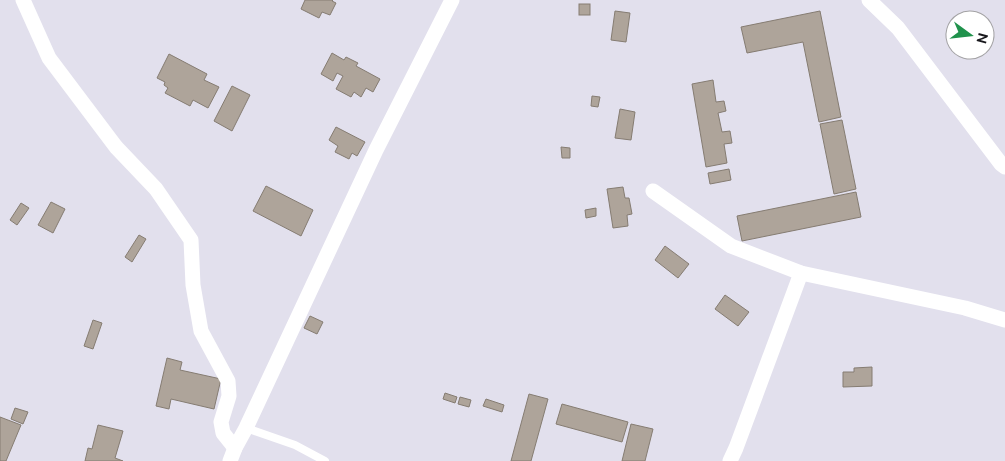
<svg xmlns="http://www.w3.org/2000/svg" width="1005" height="461" font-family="Ubuntu,sans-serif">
<rect width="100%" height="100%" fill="#e2e0ed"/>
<g fill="#aea49a" stroke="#857c72">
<path d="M305 0H333L332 1 336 3 330 15 322 12 319 18 301 9Z"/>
<rect x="579" y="4" width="11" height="11"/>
<path d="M615 11 630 13 626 42 611 40Z"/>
<path d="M820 11 841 117 819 122 803 42 747 53 741 27Z"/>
<path d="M332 53 344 60 346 57 358 63 356 66 380 79 373 92 366 88 361 97 354 92 351 97 336 89 343 76 337 73 333 81 321 74Z"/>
<path d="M169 54 207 74 204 80 219 87 208 108 193 100 190 106 165 93 168 88 164 85 165 82 157 78Z"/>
<path d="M713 80 716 102 724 101 726 111 718 113 722 132 730 131 732 143 724 144 727 163 706 167 692 84Z"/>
<path d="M232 86 250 95 232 131 214 121Z"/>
<path d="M592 96 600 97 598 107 591 106Z"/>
<path d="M620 109 635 112 631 140 615 138Z"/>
<path d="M842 120 856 189 834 194 820 124Z"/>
<path d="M336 127 365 142 357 156 352 153 349 159 335 152 338 146 329 140Z"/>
<path d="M561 147 570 148V158H562Z"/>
<path d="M729 169 731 180 710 184 708 173Z"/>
<path d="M266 186 313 210 301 236 253 211Z"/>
<path d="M623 187 625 198H629L632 214 627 215 628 226 613 228 607 189Z"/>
<path d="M856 192 861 217 742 241 737 216Z"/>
<path d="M51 202 65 209 53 233 38 225Z"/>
<path d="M21 203 29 208 17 225 10 220Z"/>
<path d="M596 208V216L586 218 585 210Z"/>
<path d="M139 235 146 239 132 262 125 257Z"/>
<path d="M665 246 689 264 678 278 655 260Z"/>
<path d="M725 295 749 312 738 326 715 309Z"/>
<path d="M310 316 323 322 317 334 304 328Z"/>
<path d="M93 320 102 323 93 349 84 346Z"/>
<path d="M167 358 182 362 180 370 221 379 214 409 171 399 169 409 156 406Z"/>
<path d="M872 367V386L843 387V372H854V368Z"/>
<path d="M445 393 457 397 455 403 443 399Z"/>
<path d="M529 394 548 399 531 461H511Z"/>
<path d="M460 397 471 400 469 407 458 404Z"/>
<path d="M486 399 504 405 502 412 483 406Z"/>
<path d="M562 404 628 422 622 442 556 424Z"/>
<path d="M15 408 28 412 23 424 11 419Z"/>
<path d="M0 417 21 425 6 461H0Z"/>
<path d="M631 424 653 429 645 461H622Z"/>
<path d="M98 425 123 431 115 458 123 461H85L88 448 92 449Z"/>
</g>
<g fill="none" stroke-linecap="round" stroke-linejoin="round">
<path stroke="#fff" stroke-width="8" d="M246 428 295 445 325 461"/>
<g stroke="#fff" stroke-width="15">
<path d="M23 0 49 58 116 147 156 189 191 240 193 285 201 331 228 381 229 396 221 422 223 433 235 448"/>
<path d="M869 0 898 28 1001 164 1005 167"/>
<path d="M653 191 731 246 801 273 965 308 1005 320"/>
<path d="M230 461 235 448 246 428 376 150 452 0"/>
<path d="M730 461 736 448 801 273"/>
</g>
</g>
<g transform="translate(970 35) rotate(105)"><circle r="24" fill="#ffffff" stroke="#a3a2a4"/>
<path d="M0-4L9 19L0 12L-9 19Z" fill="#20924c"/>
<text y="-8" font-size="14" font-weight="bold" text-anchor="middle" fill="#18171c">N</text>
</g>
</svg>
